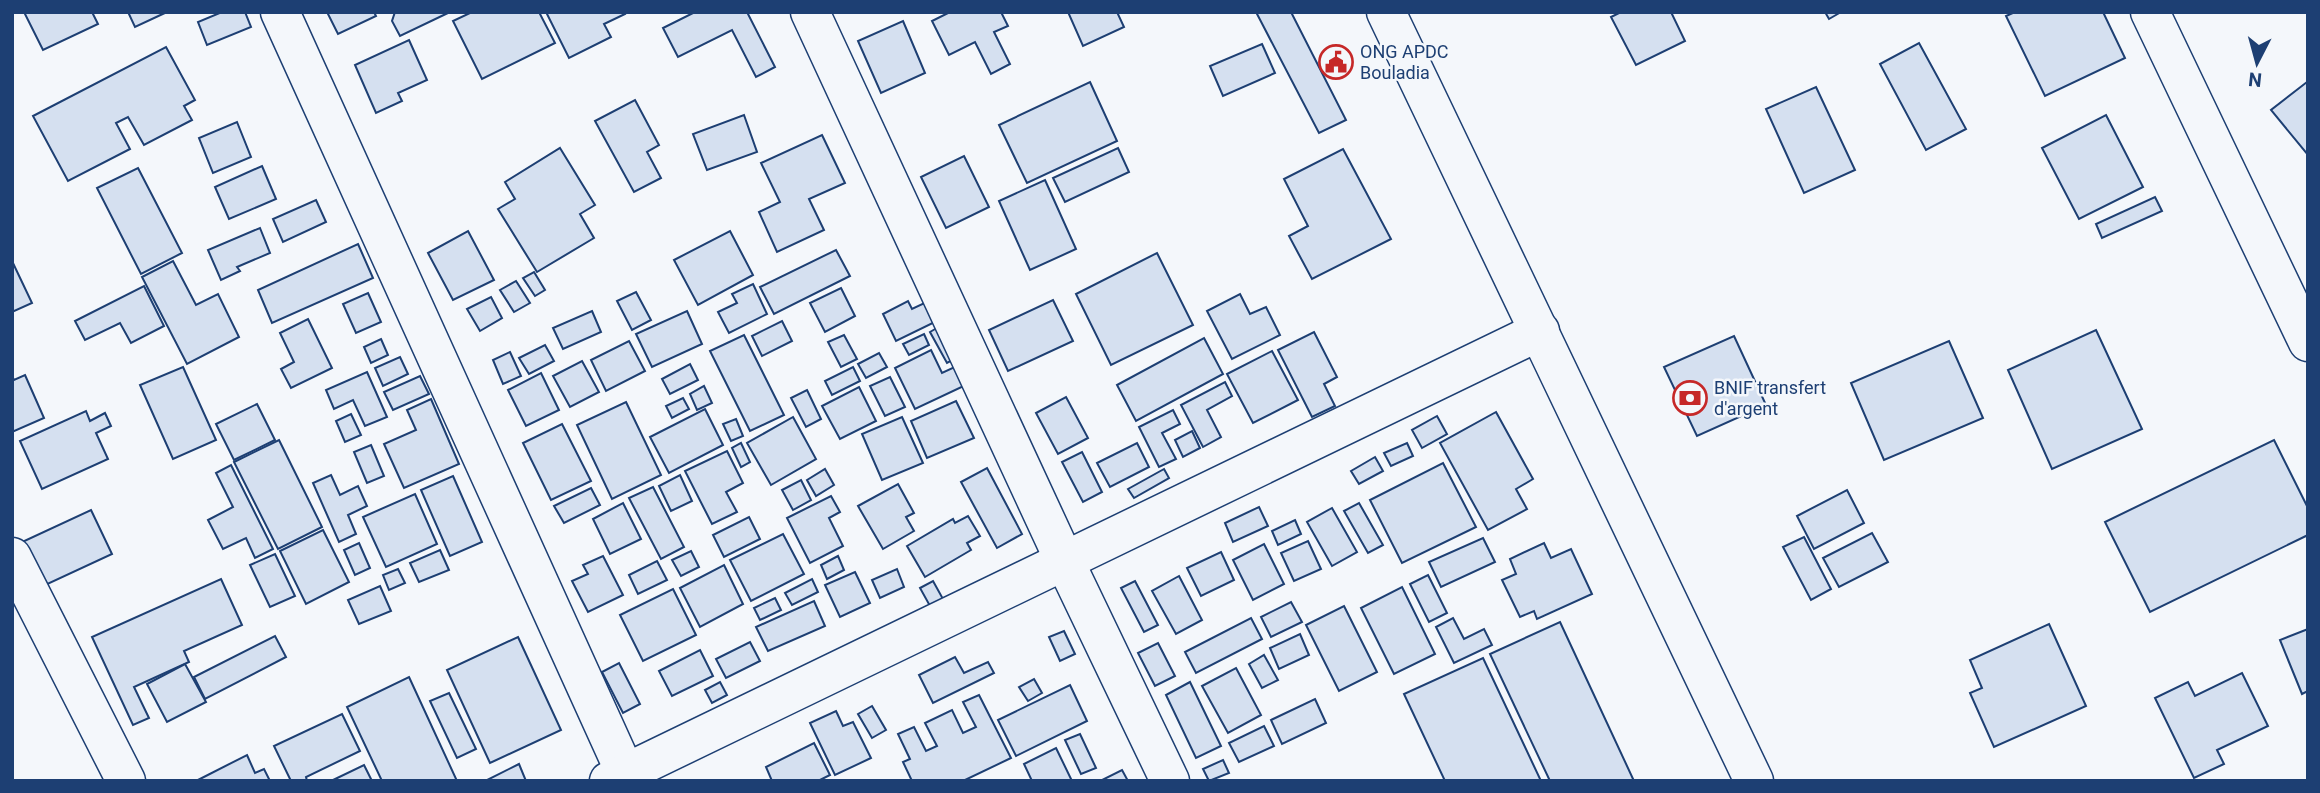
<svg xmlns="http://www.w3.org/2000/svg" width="2320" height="793" font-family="Roboto,sans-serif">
<rect width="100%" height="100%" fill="#f4f7fb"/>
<g fill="#d5e0f0" stroke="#1d3f73" stroke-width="2">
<path d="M24 12H92L98 24 43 50Z"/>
<path d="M128 12H167L135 27Z"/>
<path d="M222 12H245L251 27 207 45 198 22Z"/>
<path d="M327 12H374L376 16 338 34Z"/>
<path d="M395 12H450L400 36 392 21Z"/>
<path d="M472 12H539L555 43 482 79 453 21Z"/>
<path d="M546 12H624L625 14 604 24 611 37 569 58Z"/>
<path d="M695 12H747L775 67 756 77 732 30 678 57 663 28Z"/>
<path d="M950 12H1001L1008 26 994 32 1010 64 991 74 975 42 949 55 932 21Z"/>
<path d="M1068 12H1117L1124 27 1083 46Z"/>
<path d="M1256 12H1291L1346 120 1319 133Z"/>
<path d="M1621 12H1671L1685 41 1636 65 1611 17Z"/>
<path d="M1825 12H1841L1829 19Z"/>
<path d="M2015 12H2103L2125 58 2045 96 2006 16Z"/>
<path d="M903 21 925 73 881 93 858 41Z"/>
<path d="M409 40 427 80 398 93 402 101 376 113 355 65Z"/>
<path d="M1919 43 1966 129 1926 150 1880 64Z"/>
<path d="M1262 44 1275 73 1223 96 1210 66Z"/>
<path d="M166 47 195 100 184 106 192 120 144 145 128 117 116 123 130 149 68 181 33 116Z"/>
<path d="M1090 82 1117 141 1027 183 999 125Z"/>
<path d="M2307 82 2308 83V155L2271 110Z"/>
<path d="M1816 87 1855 170 1804 193 1766 109Z"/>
<path d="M635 100 659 145 647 152 661 178 634 192 595 121Z"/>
<path d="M744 115 757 152 707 170 693 134Z"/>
<path d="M2106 115 2143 187 2079 219 2042 148Z"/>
<path d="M237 122 251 157 213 173 199 138Z"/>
<path d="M822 135 845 183 809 199 824 230 777 252 759 212 780 202 761 163Z"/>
<path d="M560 148 595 205 580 214 594 238 537 272 498 209 515 199 505 182Z"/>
<path d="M1118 148 1129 172 1065 202 1053 178Z"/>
<path d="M1343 149 1391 239 1312 279 1289 236 1308 226 1284 179Z"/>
<path d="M964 156 989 207 946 228 921 177Z"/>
<path d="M262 166 276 199 229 219 215 187Z"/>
<path d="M138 168 182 253 141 274 97 188Z"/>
<path d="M1045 180 1076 249 1030 270 999 201Z"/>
<path d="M2155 197 2162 211 2102 238 2096 224Z"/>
<path d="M316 200 326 222 283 242 273 219Z"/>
<path d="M260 228 270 253 237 267 240 271 221 280 208 250Z"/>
<path d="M468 231 494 280 453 300 428 253Z"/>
<path d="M730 231 753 275 698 305 674 260Z"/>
<path d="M358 244 373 278 272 323 258 290Z"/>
<path d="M836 250 850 276 774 314 760 287Z"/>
<path d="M1157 253 1193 325 1111 365 1076 294Z"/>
<path d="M12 261 32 303 12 312Z"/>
<path d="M173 261 196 305 218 294 239 337 187 364 142 277Z"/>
<path d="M534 272 545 290 535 296 523 278Z"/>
<path d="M516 281 530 303 514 312 500 290Z"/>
<path d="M753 284 767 314 729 333 718 312 737 303 732 294Z"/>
<path d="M144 286 164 326 131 343 120 323 85 340 75 321Z"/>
<path d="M841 288 855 316 825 332 810 303Z"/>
<path d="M636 292 651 320 632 330 617 301Z"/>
<path d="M368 293 381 322 356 333 343 304Z"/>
<path d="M1240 294 1250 314 1266 307 1280 335 1232 359 1207 311Z"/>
<path d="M491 297 502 318 480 331 467 309Z"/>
<path d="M933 299 943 318 896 341 883 314 908 301 912 309Z"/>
<path d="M1053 300 1073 341 1008 371 989 330Z"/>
<path d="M592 311 601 332 563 349 553 328Z"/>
<path d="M687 311 702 344 652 367 636 334Z"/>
<path d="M308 319 332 368 291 388 281 369 294 362 280 333Z"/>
<path d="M782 321 792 341 762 356 752 336Z"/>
<path d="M942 325 960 356 947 363 930 332Z"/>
<path d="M2096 330 2142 429 2052 469 2008 370Z"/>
<path d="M1314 332 1337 377 1324 384 1335 406 1312 417 1278 350Z"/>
<path d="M924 334 929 345 909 355 903 344Z"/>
<path d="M744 335 784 415 750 431 710 351Z"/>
<path d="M844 335 857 359 841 367 828 342Z"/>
<path d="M1734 336 1766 405 1697 436 1664 367Z"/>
<path d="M1204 338 1223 374 1136 421 1117 385Z"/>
<path d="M381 339 388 355 371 363 364 347Z"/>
<path d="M629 341 645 371 606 391 591 360Z"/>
<path d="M1949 341 1983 418 1884 460 1851 383Z"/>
<path d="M545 345 554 361 529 374 519 358Z"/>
<path d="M931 350 942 373 959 365 968 384 915 409 895 368Z"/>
<path d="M1272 351 1298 400 1253 423 1227 374Z"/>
<path d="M510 352 521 376 503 384 493 360Z"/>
<path d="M879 353 887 367 866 378 858 364Z"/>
<path d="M400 357 408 374 383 386 375 368Z"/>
<path d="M582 361 599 392 570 407 553 376Z"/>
<path d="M690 364 698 380 670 394 662 379Z"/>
<path d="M183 367 216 440 173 459 140 385Z"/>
<path d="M853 367 860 381 832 395 825 381Z"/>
<path d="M367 372 387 417 365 426 353 400 334 409 326 390Z"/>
<path d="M541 373 559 410 526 426 508 390Z"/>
<path d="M25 375 44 418 12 432V376L14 380Z"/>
<path d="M420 376 429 394 393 410 384 392Z"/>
<path d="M890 377 905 407 885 416 870 386Z"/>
<path d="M1225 382 1232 396 1207 410 1221 437 1203 447 1181 405Z"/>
<path d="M704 386 712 403 697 410 690 394Z"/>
<path d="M859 387 876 421 840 439 822 406Z"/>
<path d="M807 390 821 419 806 427 791 398Z"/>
<path d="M1066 397 1088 438 1058 454 1036 413Z"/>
<path d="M683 398 689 409 672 418 666 406Z"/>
<path d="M431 399 459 464 404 488 384 444 416 430 407 410Z"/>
<path d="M956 401 974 438 927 458 911 421Z"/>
<path d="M626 402 661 475 612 499 577 425Z"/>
<path d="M257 404 275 440 234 460 216 424Z"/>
<path d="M705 409 723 445 669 473 650 437Z"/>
<path d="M1173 410 1180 424 1162 433 1176 459 1159 467 1139 427Z"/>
<path d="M86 411 90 421 105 413 111 426 96 433 108 459 42 489 20 441Z"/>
<path d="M1496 412 1533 479 1516 489 1527 509 1488 530 1440 443Z"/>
<path d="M351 414 361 435 345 442 336 421Z"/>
<path d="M1437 416 1447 434 1422 448 1412 430Z"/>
<path d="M793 417 816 459 771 485 747 443Z"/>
<path d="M902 417 923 463 882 480 862 434Z"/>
<path d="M736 419 743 436 731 441 723 424Z"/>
<path d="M562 424 591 481 551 500 523 443Z"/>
<path d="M1192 431 1200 448 1183 457 1175 440Z"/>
<path d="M279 440 322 527 278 549 234 462Z"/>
<path d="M2274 440 2308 508V535L2150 612 2105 522Z"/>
<path d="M741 443 750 462 741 467 732 448Z"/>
<path d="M1137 443 1149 467 1110 487 1097 463Z"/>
<path d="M1407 443 1413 456 1391 466 1384 453Z"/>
<path d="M371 445 384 476 367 483 354 452Z"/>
<path d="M727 451 743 483 726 492 737 512 712 524 685 471Z"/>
<path d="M1082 452 1102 492 1083 502 1062 462Z"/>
<path d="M1375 457 1383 471 1359 484 1351 471Z"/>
<path d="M1443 463 1476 527 1402 563 1370 500Z"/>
<path d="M231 465 273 549 255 558 246 538 223 549 208 520 233 507 216 473Z"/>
<path d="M987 468 1022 534 997 548 961 482Z"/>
<path d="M825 469 834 485 816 496 807 480Z"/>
<path d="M1164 469 1169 478 1134 498 1128 489Z"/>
<path d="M331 475 340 495 358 486 367 506 348 515 356 534 339 542 313 483Z"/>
<path d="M680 475 692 501 671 511 659 486Z"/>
<path d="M453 476 482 542 450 556 421 490Z"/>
<path d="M801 480 811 500 793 510 782 490Z"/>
<path d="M898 484 914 513 906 517 914 531 883 549 858 506Z"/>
<path d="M653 487 684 547 661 559 629 498Z"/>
<path d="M591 488 600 505 564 523 554 506Z"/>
<path d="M1847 490 1864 523 1814 549 1797 516Z"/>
<path d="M415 494 437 544 386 567 363 517Z"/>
<path d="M831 496 840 512 829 518 843 546 810 563 787 518Z"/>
<path d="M623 503 641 539 610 554 593 519Z"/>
<path d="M1359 503 1383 545 1368 553 1344 511Z"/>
<path d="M1259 507 1268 526 1233 542 1225 523Z"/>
<path d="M1332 508 1357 552 1332 566 1307 522Z"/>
<path d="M91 510 112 554 41 587 20 543Z"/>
<path d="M968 516 980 536 967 543 971 550 925 577 907 546 953 519 955 523Z"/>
<path d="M749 517 760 539 724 557 713 535Z"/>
<path d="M1295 520 1301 534 1278 545 1272 531Z"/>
<path d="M323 530 349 582 306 604 280 551Z"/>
<path d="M1872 533 1888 562 1839 587 1823 558Z"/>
<path d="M783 534 804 574 751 601 730 560Z"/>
<path d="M1804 537 1831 589 1811 600 1783 547Z"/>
<path d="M1483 538 1495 562 1441 587 1429 562Z"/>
<path d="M1308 541 1321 569 1294 581 1281 553Z"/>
<path d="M359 543 370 568 355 575 344 550Z"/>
<path d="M1544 543 1551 558 1571 549 1592 594 1537 619 1534 611 1520 617 1502 580 1516 574 1510 559Z"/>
<path d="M1264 544 1284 584 1253 600 1233 560Z"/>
<path d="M440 550 449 570 419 582 410 563Z"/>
<path d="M691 551 699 567 681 576 672 560Z"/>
<path d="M1221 552 1234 580 1201 596 1187 568Z"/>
<path d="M275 554 295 596 270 607 250 565Z"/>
<path d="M603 556 623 595 588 612 572 581 588 574 583 565Z"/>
<path d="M838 556 844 570 827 579 821 565Z"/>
<path d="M657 561 667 580 638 594 629 575Z"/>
<path d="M724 565 743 604 700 627 680 588Z"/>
<path d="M398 569 405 583 389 590 383 575Z"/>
<path d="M897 569 904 587 880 598 872 580Z"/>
<path d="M855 572 870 603 840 617 825 585Z"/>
<path d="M1428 575 1447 613 1429 622 1410 584Z"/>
<path d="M1179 576 1202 620 1176 634 1152 591Z"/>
<path d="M221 579 242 625 184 651 189 662 134 687 149 718 133 725 92 637Z"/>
<path d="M812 579 818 592 792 605 785 593Z"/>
<path d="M933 581 943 599 930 606 920 588Z"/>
<path d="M1135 581 1158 625 1144 632 1121 588Z"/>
<path d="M380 586 391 611 359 624 348 600Z"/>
<path d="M1402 587 1435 654 1394 674 1361 608Z"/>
<path d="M673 589 696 635 643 661 620 615Z"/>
<path d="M775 598 781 610 760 620 754 608Z"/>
<path d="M814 601 825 626 768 651 756 627Z"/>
<path d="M1291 602 1302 622 1271 637 1261 617Z"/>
<path d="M1344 606 1377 672 1339 691 1306 625Z"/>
<path d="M1251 618 1262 639 1196 673 1185 652Z"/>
<path d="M1453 618 1464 639 1484 629 1492 645 1454 663 1436 627Z"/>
<path d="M1560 622 1634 781H1550L1490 654Z"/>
<path d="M2049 624 2086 706 1994 747 1970 693 1982 688 1970 660Z"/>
<path d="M2308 629V691L2302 694 2280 640Z"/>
<path d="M1064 631 1075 654 1060 661 1049 637Z"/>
<path d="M1300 634 1309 655 1279 669 1270 648Z"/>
<path d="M275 636 286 657 205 699 194 677Z"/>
<path d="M518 637 561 730 490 763 447 670Z"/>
<path d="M750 642 760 661 726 678 716 659Z"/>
<path d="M1158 643 1175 676 1155 686 1138 653Z"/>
<path d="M700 650 713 676 672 696 659 671Z"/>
<path d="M1264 655 1278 680 1262 688 1249 664Z"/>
<path d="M955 657 964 673 988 662 994 673 933 703 919 675Z"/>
<path d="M1483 658 1541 781H1445L1404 694Z"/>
<path d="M619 663 640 704 623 713 602 672Z"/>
<path d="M185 664 206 702 167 722 147 684Z"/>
<path d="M1236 668 1261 715 1228 733 1202 686Z"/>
<path d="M2242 673 2268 726 2217 750 2224 764 2194 778 2155 698 2188 682 2195 696Z"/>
<path d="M409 677 457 781H382L347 707Z"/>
<path d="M1034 679 1042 693 1028 701 1019 687Z"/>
<path d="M720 682 727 695 712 703 705 690Z"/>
<path d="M1190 682 1221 746 1196 758 1166 695Z"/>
<path d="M1070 685 1087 721 1016 756 998 720Z"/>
<path d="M449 693 476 749 457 758 430 701Z"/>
<path d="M979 695 1011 758 963 781H912L903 762 910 759 898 734 914 727 926 751 937 746 925 723 952 710 963 733 976 727 963 702Z"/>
<path d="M1315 699 1326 723 1282 744 1271 720Z"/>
<path d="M872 706 886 730 872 738 858 714Z"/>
<path d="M836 711 843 726 853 722 871 758 835 775 810 723Z"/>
<path d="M342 714 360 751 306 777 307 781H291L274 746Z"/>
<path d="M1264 726 1274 746 1239 762 1229 743Z"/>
<path d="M1080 734 1096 768 1081 774 1065 740Z"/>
<path d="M814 743 830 775 818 781H772L766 767Z"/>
<path d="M1056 748 1072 781H1032L1024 764Z"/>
<path d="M247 755 255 773 264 769 270 781H196Z"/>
<path d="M1223 760 1229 773 1209 781 1203 769Z"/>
<path d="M519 764 526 781H488L487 780Z"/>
<path d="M364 765 372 781H331Z"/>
<path d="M1122 770 1128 781H1103L1102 780Z"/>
</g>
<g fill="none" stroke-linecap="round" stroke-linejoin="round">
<g stroke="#1d3f73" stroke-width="41">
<g id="minor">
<path d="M280 12 629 781"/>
<path d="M810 12 1065 562 1170 781"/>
<path d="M2150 12 2308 342"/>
<path d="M12 557 126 781"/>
<path d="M609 781 1540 331"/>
</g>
</g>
<g stroke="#1d3f73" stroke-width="41">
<path id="tertiary" d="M1386 12 1754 781"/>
</g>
<use href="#minor" stroke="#f4f7fb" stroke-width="38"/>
<use href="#tertiary" stroke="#f4f7fb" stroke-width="38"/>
</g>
<defs>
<g id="civic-ring" transform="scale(1.75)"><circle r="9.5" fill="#f4f7fb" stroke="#c62828" stroke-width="1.5"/><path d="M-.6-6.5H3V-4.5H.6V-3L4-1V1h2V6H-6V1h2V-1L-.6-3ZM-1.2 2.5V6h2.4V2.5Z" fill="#c62828"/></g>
<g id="bank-ring" transform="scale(1.75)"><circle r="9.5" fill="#f4f7fb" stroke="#c62828" stroke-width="1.5"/><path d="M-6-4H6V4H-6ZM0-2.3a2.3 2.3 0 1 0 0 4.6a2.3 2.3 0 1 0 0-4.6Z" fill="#c62828"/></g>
</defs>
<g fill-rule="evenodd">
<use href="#civic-ring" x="1336" y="62"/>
<use href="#bank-ring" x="1690" y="398"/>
</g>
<g text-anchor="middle" stroke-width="5" stroke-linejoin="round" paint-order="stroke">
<g font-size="18" fill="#1d3f73" stroke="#f4f7fb" text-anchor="start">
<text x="1360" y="58">ONG APDC<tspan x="1360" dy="21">Bouladia</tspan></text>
<text x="1714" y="394">BNIF transfert<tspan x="1714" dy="21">d'argent</tspan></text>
</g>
</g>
<rect width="2320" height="793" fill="none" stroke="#1d3f73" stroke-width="28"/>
<g transform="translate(2257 63) rotate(186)" stroke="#f4f7fb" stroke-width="5" paint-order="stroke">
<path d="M0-5L12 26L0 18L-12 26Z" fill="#1d3f73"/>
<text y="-10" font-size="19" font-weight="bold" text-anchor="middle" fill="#1d3f73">N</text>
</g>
</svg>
